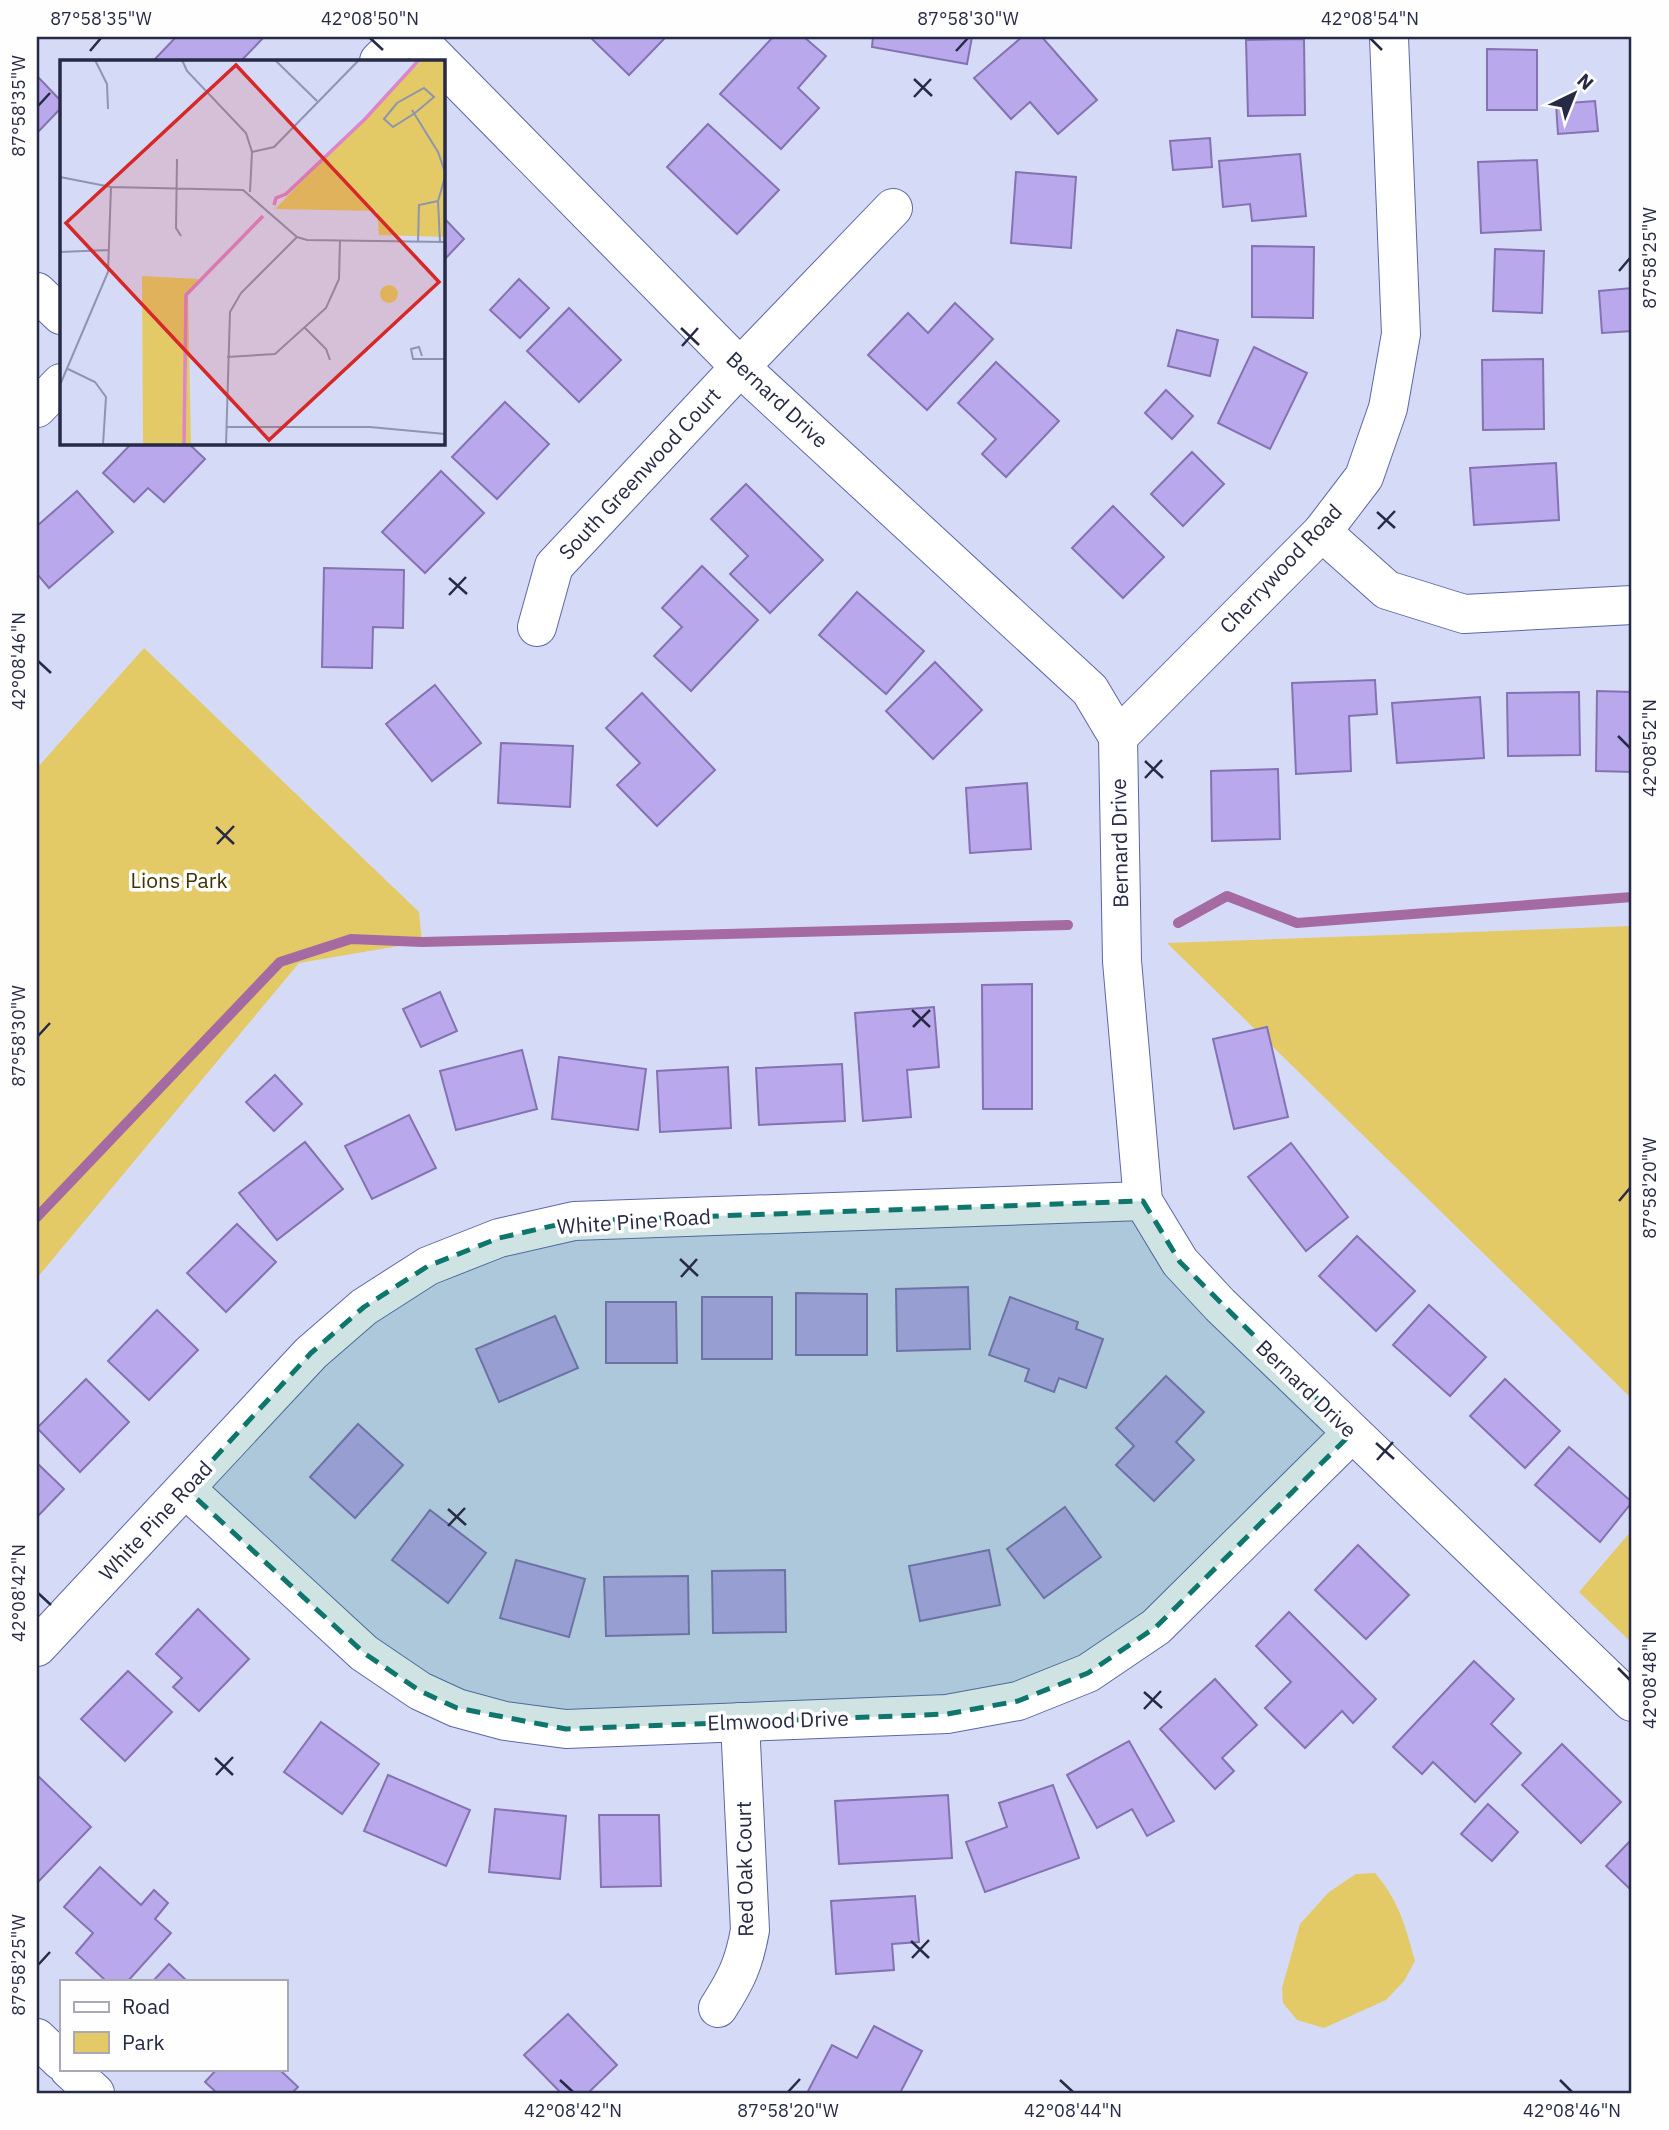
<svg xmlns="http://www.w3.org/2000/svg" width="1669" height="2130" font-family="'IBM Plex Sans',sans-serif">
<rect width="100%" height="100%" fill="#d5dbf7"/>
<g fill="#e3ca66">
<path d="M144 648 419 912 422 942 299 963 37 1278V768Z"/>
<path d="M1632 926V1399L1167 943Z"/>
<path d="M1632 1530V1643L1579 1592Z"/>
<path d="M1375 1873C1399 1901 1405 1925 1415 1961L1404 1981 1386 2000 1324 2028 1297 2020 1283 2003 1282 1988 1300 1924 1329 1892 1356 1874Z"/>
</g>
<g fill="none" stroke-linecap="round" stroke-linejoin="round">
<g stroke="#a56aa1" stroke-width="10">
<path d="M1178 923 1227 896 1297 923 1632 897"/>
<path d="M37 1217 280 962 351 939 422 942 1068 925"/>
</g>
</g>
<g fill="#baa8ec" stroke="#8472b2" stroke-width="2">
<path d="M176 37H264L241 61H156L154 60Z"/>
<path d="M590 37H662L664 39 629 75Z"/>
<path d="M773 37H804L826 56 798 88 819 108 781 149 720 94Z"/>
<path d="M873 37H972L967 64 872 47Z"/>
<path d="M1022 37H1042L1097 100 1058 134 1030 102 1011 119 974 78Z"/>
<path d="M1304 39 1305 115 1248 116 1246 40Z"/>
<path d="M1487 49 1537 50V110H1487Z"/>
<path d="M37 76 61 101V108L37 133Z"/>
<path d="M1595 101 1598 131 1558 134 1556 104Z"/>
<path d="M708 124 779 190 737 234 667 167Z"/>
<path d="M1210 138 1212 167 1173 170 1170 141Z"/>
<path d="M1300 154 1306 216 1252 221 1250 204 1223 207 1219 161Z"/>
<path d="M1537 160 1541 230 1481 233 1478 162Z"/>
<path d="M1016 172 1076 177 1071 248 1011 243Z"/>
<path d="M443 217 464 239 443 261Z"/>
<path d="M1252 246 1314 247 1313 318 1252 317Z"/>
<path d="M1495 249 1544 251 1542 313 1493 311Z"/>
<path d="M519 279 549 308 520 338 490 310Z"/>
<path d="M1632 288V331L1602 333 1599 291Z"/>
<path d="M955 303 993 339 927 410 868 355 908 313 928 333Z"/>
<path d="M569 308 621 360 579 402 527 351Z"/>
<path d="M1177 330 1218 340 1210 376 1168 366Z"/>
<path d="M1254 347 1307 373 1270 449 1218 423Z"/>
<path d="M1543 359 1544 429 1483 430 1482 360Z"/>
<path d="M996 362 1059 421 1006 477 982 454 996 439 958 403Z"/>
<path d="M1166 390 1193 416 1172 439 1145 413Z"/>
<path d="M505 402 549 444 497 499 452 457Z"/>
<path d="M132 443H188L205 459 164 502 148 488 134 502 103 473Z"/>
<path d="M1192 452 1224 484 1183 526 1151 494Z"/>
<path d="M1556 463 1559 520 1474 525 1470 468Z"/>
<path d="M441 471 484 513 425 573 382 532Z"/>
<path d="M746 484 823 560 770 613 730 574 748 556 711 519Z"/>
<path d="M77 491 113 532 49 588 37 574V526Z"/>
<path d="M1113 506 1164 557 1123 598 1072 548Z"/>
<path d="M702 566 758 620 691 691 654 656 682 627 662 608Z"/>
<path d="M324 568 404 570 403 628 373 627 372 668 322 667Z"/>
<path d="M857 592 924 651 886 694 819 635Z"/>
<path d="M935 662 982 710 933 759 886 711Z"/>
<path d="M1375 680 1377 714 1349 716 1351 771 1296 774 1292 683Z"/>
<path d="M435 685 481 743 432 781 386 724Z"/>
<path d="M1597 691 1632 692V772L1596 771Z"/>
<path d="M1579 692 1580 755 1508 756 1507 693Z"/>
<path d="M642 693 715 770 657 826 617 785 640 763 606 728Z"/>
<path d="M1480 697 1484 758 1397 763 1392 703Z"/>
<path d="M501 743 573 746 570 807 498 803Z"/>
<path d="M1278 769 1280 839 1212 841 1211 771Z"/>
<path d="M1027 783 1031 849 970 853 966 788Z"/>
<path d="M1032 984V1109H983L982 985Z"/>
<path d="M440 992 457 1031 421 1047 403 1009Z"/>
<path d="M934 1007 939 1067 907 1070 911 1117 863 1121 855 1013Z"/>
<path d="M1267 1027 1288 1117 1234 1129 1213 1039Z"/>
<path d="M522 1050 537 1109 456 1130 440 1071Z"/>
<path d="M559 1057 646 1069 638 1130 552 1119Z"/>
<path d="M842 1064 845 1121 759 1125 756 1068Z"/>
<path d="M728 1067 731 1128 660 1132 657 1071Z"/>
<path d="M275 1075 302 1104 274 1131 246 1102Z"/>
<path d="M409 1115 436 1168 372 1199 345 1146Z"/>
<path d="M305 1142 343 1189 277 1240 239 1193Z"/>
<path d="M1291 1143 1348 1217 1306 1251 1248 1177Z"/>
<path d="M237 1224 276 1262 226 1312 187 1273Z"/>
<path d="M1357 1236 1415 1291 1376 1331 1319 1276Z"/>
<path d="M968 1287 970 1349 897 1351 896 1289Z"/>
<path d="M796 1293 867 1294V1355H796Z"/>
<rect x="702" y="1297" width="70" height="62"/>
<path d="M1010 1297 1078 1322 1076 1329 1103 1339 1086 1388 1059 1378 1054 1392 1025 1381 1029 1369 989 1355Z"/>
<path d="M606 1302H676L677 1363H606Z"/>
<path d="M1429 1305 1486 1357 1450 1396 1393 1345Z"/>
<path d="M157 1310 198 1350 149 1400 108 1361Z"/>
<path d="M555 1316 578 1368 499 1402 476 1349Z"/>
<path d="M1166 1376 1204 1412 1176 1442 1194 1460 1154 1501 1116 1465 1134 1446 1116 1428Z"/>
<path d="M86 1379 129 1422 80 1472 37 1428Z"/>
<path d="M1505 1379 1560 1431 1525 1468 1470 1416Z"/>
<path d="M358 1424 403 1465 355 1518 310 1477Z"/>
<path d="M1569 1447 1632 1502 1600 1542 1535 1485Z"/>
<path d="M37 1463 64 1489 37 1517Z"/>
<path d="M1065 1507 1101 1557 1044 1598 1007 1549Z"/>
<path d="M430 1510 486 1553 448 1603 392 1560Z"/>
<path d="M1358 1545 1409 1595 1366 1639 1315 1590Z"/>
<path d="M989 1550 1000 1605 920 1621 909 1566Z"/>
<path d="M516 1560 585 1579 569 1637 500 1618Z"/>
<path d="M785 1570 786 1632 713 1633 712 1571Z"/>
<path d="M688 1576 689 1634 606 1636 604 1577Z"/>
<path d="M198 1609 249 1659 199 1711 173 1687 182 1678 156 1654Z"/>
<path d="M1289 1612 1376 1699 1353 1723 1342 1711 1305 1748 1265 1708 1291 1682 1256 1646Z"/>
<path d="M1474 1661 1514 1699 1491 1724 1521 1753 1475 1802 1433 1762 1422 1774 1393 1747Z"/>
<path d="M128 1671 172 1712 125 1761 81 1719Z"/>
<path d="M1215 1679 1257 1725 1222 1758 1234 1771 1215 1789 1160 1729Z"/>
<path d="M321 1722 379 1764 342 1814 284 1772Z"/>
<path d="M1129 1741 1174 1821 1147 1836 1132 1809 1097 1828 1067 1775Z"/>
<path d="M1562 1744 1621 1802 1581 1843 1522 1785Z"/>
<path d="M37 1775 91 1827 37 1883Z"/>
<path d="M388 1775 470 1810 446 1866 364 1831Z"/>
<path d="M1053 1785 1079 1858 985 1892 966 1842 1007 1827 999 1803Z"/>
<path d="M948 1795 952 1858 839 1864 835 1801Z"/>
<path d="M1488 1804 1518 1832 1492 1861 1461 1834Z"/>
<path d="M495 1809 566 1816 560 1879 489 1872Z"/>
<path d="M599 1815H659L661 1886 601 1887Z"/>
<path d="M1632 1839V1891L1606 1866Z"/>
<path d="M100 1867 141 1905 154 1890 168 1903 155 1919 171 1933 128 1981H106L76 1953 93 1933 64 1907Z"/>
<path d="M915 1896 919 1942 892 1944 894 1970 836 1974 831 1901Z"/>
<path d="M169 1964 187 1981H153Z"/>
<path d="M568 2014 617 2065 588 2093H561L524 2055Z"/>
<path d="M874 2026 922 2051 900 2093H807L832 2045 857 2058Z"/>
<path d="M217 2069H279L298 2087 292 2093H217L205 2082Z"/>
</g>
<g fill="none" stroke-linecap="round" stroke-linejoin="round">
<g stroke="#5d67a5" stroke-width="40">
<g id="street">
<path d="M379 61 403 37"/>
<path d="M37 292 61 315"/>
<path d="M37 408 61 383"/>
<path d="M1322 532 1387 590 1464 614 1632 605"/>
<path d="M537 627 554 566 740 367 893 208"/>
<path d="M1118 737 1322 532 1364 477 1388 408 1401 334 1389 37"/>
<path d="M186 1489 364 1653 420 1691 457 1708 505 1721 566 1729 947 1714 1018 1701 1088 1673 1156 1627 1352 1433"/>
<path d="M37 1647 311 1353 364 1307 428 1266 499 1238 574 1221 1143 1201"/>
<path d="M718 2008C736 1980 744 1964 750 1930L740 1722"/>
<path d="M37 2038 61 2061"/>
<path d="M69 2069 95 2093"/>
</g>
</g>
<g stroke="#5d67a5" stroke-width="40">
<g id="secondary">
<path d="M415 37 439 61"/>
<path d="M443 65 740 367 1090 690 1118 737 1122 961 1143 1201 1180 1262 1220 1305 1632 1702"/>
</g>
</g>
<use href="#street" stroke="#fff" stroke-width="38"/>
<use href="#secondary" stroke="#fff" stroke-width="38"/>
</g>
<path fill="#0f766e" fill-opacity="0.2" stroke="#0f766e" stroke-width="5" stroke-dasharray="14 9" stroke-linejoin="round" d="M1143 1201 1180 1262 1352 1433 1156 1627 1088 1673 1018 1701 947 1714 566 1729 457 1708 420 1691 364 1653 186 1489 311 1353 364 1307 428 1266 499 1238 574 1221Z"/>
<path fill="none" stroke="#262a45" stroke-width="2.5" d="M370 38 383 50M1370 38 1382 50M90 51 101 38M956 51 968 38M914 79 932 96M914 97 931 79M38 106 50 93M1619 271 1630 258M681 328 699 345M682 346 698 328M1377 512 1395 528M1378 529 1395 511M449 578 467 594M449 595 466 577M38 661 51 673M1618 736 1630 748M1145 761 1163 778M1145 778 1162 760M216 827 234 844M217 844 234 826M912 1010 930 1027M913 1027 930 1010M38 1036 50 1023M1619 1201 1630 1188M680 1259 698 1276M681 1277 697 1259M1376 1443 1394 1459M1377 1460 1393 1442M448 1509 466 1525M448 1526 465 1508M38 1593 51 1605M1618 1668 1630 1680M1144 1692 1162 1708M1144 1709 1161 1691M215 1758 233 1775M216 1775 233 1757M911 1941 929 1958M912 1958 929 1940M38 1965 50 1952M560 2080 573 2092M1060 2080 1073 2092M1560 2080 1572 2092M788 2092 800 2079"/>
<g text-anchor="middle" stroke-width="7" stroke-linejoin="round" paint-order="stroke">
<g font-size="21" fill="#262a45" stroke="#fefefe">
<text transform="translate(777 400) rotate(43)" y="7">Bernard Drive</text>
<text transform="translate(640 474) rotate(-47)" y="7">South Greenwood Court</text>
<text transform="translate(1281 569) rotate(-47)" y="7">Cherrywood Road</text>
<text transform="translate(1120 843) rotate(-91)" y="7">Bernard Drive</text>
<text transform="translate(634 1222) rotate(-4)" y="7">White Pine Road</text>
<text transform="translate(1306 1389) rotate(44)" y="7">Bernard Drive</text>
<text transform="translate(156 1521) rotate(-47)" y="7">White Pine Road</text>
<text transform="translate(778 1721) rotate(-2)" y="7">Elmwood Drive</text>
<text transform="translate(745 1869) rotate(-91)" y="7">Red Oak Court</text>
</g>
<g font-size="21" fill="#3e3301" stroke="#fefefe">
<text x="179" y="888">Lions Park</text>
</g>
</g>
<g transform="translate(60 60)">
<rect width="385" height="385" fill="#d5dbf7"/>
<path d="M362 0H385V177L319 175 317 151 215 149ZM82 216 139 219 128 233 131 385H83ZM320 234a9 9 0 1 1 18 0a9 9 0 1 1-18 0Z" fill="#e3ca66"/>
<path fill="none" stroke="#dc86c8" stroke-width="3.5" d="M214 145 216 138 226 134 305 59 359 0M124 385 126 235 203 156"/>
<path fill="none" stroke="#8f94b0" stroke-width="2" d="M35 0 47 24 48 49M122 0 127 11 186 73 192 92 190 132M215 0 257 41M364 28 374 37 355 53 333 67 324 59 337 43ZM352 50 378 92 385 112M192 92 214 87 299 0M117 99 116 168 121 176M0 117 51 127 183 130 237 177 247 180 385 182M358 182 359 145 378 141M380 182 378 141 385 117M0 192 49 190M245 268 266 289 270 300M362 296 359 287 351 289 353 299H385M167 297 215 294 266 248 279 219 280 181M8 309 35 322 46 337 43 385M0 325 48 212 51 127M166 367H310L385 374M166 385 170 252 181 233 237 177"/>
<path fill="#d62828" fill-opacity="0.15" stroke="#d62828" stroke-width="3.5" d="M176 5 379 222 209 380 6 163Z"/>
<rect width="385" height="385" fill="none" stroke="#262a45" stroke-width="3.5"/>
</g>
<rect width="1669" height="2130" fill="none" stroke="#fefefe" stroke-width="77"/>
<rect x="60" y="1980" width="228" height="91" fill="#fefefe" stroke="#a8a9b4" stroke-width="2"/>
<rect x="74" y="2002" width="35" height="10" fill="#ffffff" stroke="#a8a9b4" stroke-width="2"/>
<text x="122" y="2014" font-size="21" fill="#262a45">Road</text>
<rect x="74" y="2032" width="35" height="21" fill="#e3ca66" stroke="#a8a9b4" stroke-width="2"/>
<text x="122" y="2050" font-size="21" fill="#262a45">Park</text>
<g transform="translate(1574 94) rotate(43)" stroke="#fefefe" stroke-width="5" paint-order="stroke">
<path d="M0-5L12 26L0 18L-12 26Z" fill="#262a45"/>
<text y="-10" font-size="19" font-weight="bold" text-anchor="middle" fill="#262a45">N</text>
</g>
<rect x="38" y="38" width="1592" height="2054" fill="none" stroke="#262a45" stroke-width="2.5"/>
<g font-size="18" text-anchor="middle" fill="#262a45">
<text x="101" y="25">87°58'35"W</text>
<text x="370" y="25">42°08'50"N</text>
<text x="968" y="25">87°58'30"W</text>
<text x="1370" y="25">42°08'54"N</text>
<text transform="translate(19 106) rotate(-90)" y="6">87°58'35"W</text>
<text transform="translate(1650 258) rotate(-90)" y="6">87°58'25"W</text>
<text transform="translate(19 661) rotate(-90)" y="6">42°08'46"N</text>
<text transform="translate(1650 748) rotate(-90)" y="6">42°08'52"N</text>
<text transform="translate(19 1036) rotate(-90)" y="6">87°58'30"W</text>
<text transform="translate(1650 1188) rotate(-90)" y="6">87°58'20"W</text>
<text transform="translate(19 1593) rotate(-90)" y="6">42°08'42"N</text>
<text transform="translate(1650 1680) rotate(-90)" y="6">42°08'48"N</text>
<text transform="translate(19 1965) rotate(-90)" y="6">87°58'25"W</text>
<text x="573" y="2117">42°08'42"N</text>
<text x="788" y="2117">87°58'20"W</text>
<text x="1073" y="2117">42°08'44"N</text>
<text x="1572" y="2117">42°08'46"N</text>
</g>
</svg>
